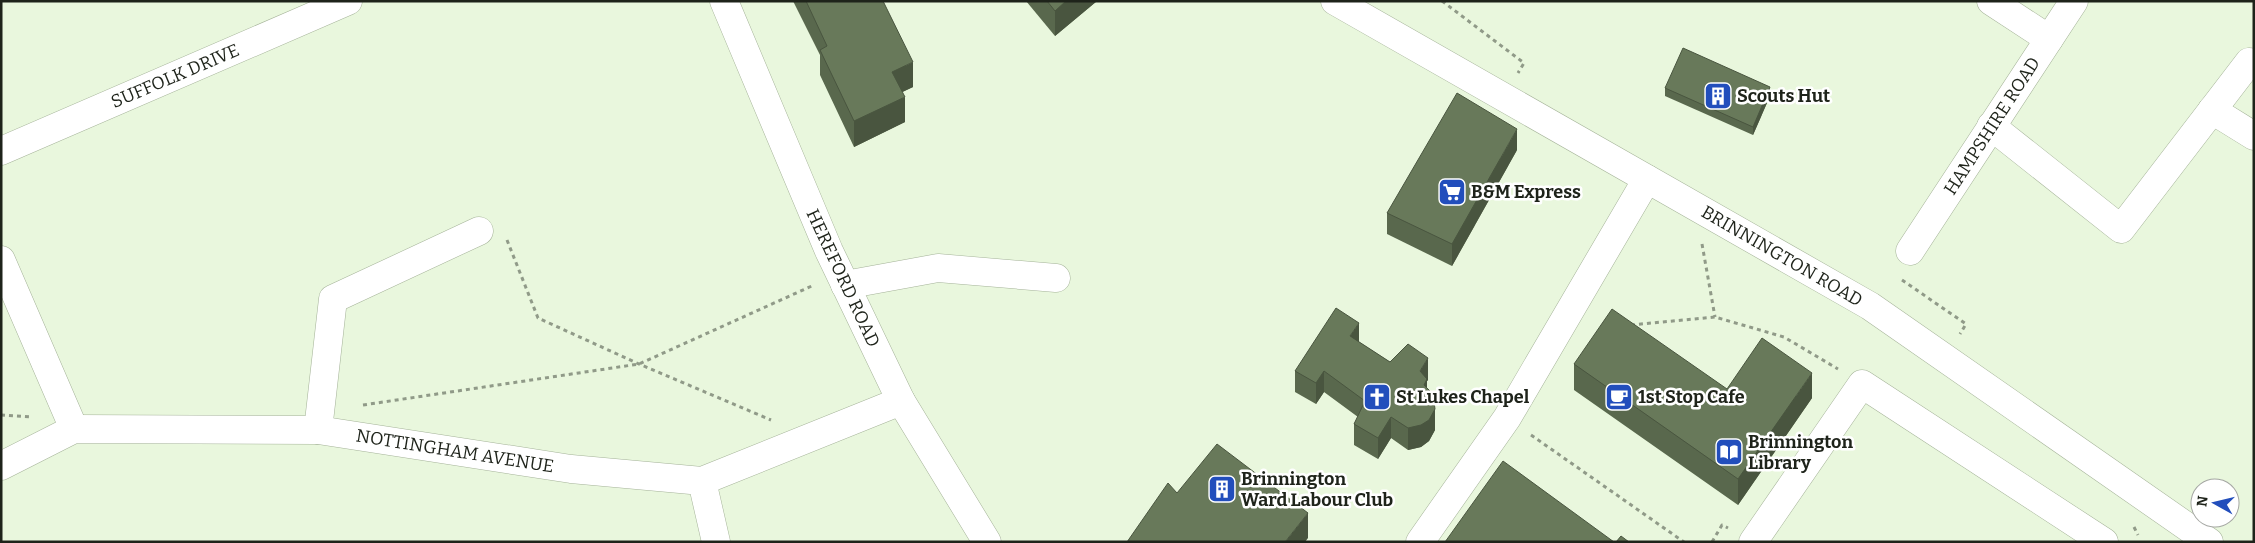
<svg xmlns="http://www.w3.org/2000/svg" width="2255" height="543" font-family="Bitter,serif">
<rect width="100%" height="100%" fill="#e9f7dd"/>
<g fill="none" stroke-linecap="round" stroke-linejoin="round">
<g stroke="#a5b399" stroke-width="29">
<g id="minor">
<path d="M724 1 829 251 901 401 987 542"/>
<path d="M1335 1 1870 306 2209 542"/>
<path d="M1991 1 2049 39"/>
<path d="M2212 110 2254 136"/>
<path d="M1991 126 2121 229 2249 62"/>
<path d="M1 151 348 1"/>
<path d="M1910 251 2074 1"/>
<path d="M1 260 74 429"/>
<path d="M845 285 938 268 1056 278"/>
<path d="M318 430 333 299 479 231"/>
<path d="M1 466 74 429 318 430 571 469 702 481 901 401"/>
<path d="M702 481 716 542"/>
<path d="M1420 542 1507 418 1647 179"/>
<path d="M1753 542 1862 384 2104 542"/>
</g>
</g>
<g stroke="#909a88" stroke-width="3" stroke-dasharray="4 4" stroke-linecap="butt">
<path d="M1442 1 1524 63 1518 73"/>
<path d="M507 240 538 318 639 364 771 420"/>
<path d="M1702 244 1715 317"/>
<path d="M1902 280 1966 324 1960 334"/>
<path d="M1631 325 1715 317 1784 337 1838 369"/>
<path d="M363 405 639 364 814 285"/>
<path d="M1 415 32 417"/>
<path d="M1531 435 1684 542"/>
<path d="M2134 527 2138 535"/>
<path d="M1712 542 1722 525 1728 528"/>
</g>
<use href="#minor" stroke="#fff" stroke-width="28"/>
</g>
<g fill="#59684d">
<path d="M793 1H883L913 87 902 92 905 122 854 147 820 75V55Z"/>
<path d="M1026 1H1097L1055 36Z"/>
<path d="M1665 88 1770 96 1753 135 1665 96Z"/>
<path d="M1517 150 1452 266 1387 234V213Z"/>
<path d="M1359 342 1390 362 1428 380 1427 381V388L1435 430 1429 441 1421 447 1408 450 1391 438 1378 459 1354 445V424L1358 417 1324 392 1316 404 1295 392V371Z"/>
<path d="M1574 364 1727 389 1812 398 1738 505 1574 390Z"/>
</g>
<g fill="#49553f">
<path d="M1066 1H1097L1055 36V11Z"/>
<path d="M913 62V87L892 97V72Z"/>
<path d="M1770 87V96L1753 135V127Z"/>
<path d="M905 97V122L854 147V121Z"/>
<path d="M1517 129V150L1452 266V244Z"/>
<path d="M1359 323V344L1350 336Z"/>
<path d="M1428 358V380L1427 381V400L1420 371Z"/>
<path d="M1324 371V392L1316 404V383Z"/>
<path d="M1812 373V398L1738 505V479Z"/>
<path d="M1435 409V430L1429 441 1421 447 1408 450V428Z"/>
<path d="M1391 417V438L1378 459V438Z"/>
<path d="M1308 513V538L1305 542H1285Z"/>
</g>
<g fill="#68795a" stroke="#49553f">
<path d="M806 1H883L913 62 892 72 905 97 854 121 820 50 827 46Z"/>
<path d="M1047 1H1066L1055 11Z"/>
<path d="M1683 48 1770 87 1753 127 1665 88Z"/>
<path d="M1457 93 1517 129 1452 244 1387 213Z"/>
<path d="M1336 308 1359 323 1350 336 1390 362 1408 344 1428 358 1420 371 1427 379 1424 385 1433 394 1435 409 1429 420 1421 425 1408 428 1391 417 1378 438 1354 424 1365 401 1324 371 1316 383 1295 371Z"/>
<path d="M1612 309 1727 389 1762 338 1812 373 1738 479 1574 364Z"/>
<path d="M1217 444 1308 513 1285 542H1127L1168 483 1177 493Z"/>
<path d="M1503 461 1614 542H1445Z"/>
<path d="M1621 536 1629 542H1616Z"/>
</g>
<defs>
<g id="building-square" transform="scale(1.4375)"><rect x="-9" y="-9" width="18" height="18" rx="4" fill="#224ebc" stroke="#fff"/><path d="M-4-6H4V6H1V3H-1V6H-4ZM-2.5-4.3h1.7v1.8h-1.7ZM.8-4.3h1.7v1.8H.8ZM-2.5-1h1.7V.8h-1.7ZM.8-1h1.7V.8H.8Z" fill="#fff"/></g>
<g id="supermarket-square" transform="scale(1.4375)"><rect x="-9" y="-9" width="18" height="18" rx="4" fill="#224ebc" stroke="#fff"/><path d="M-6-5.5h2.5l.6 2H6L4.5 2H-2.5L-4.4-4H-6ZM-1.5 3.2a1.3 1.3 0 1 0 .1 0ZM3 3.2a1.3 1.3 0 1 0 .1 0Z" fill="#fff"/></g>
<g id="church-square" transform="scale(1.4375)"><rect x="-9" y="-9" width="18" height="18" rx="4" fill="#224ebc" stroke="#fff"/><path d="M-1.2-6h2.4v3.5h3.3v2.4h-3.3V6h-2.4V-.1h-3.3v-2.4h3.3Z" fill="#fff"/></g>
<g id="cafe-square" transform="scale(1.4375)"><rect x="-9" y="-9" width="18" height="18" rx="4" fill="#224ebc" stroke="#fff"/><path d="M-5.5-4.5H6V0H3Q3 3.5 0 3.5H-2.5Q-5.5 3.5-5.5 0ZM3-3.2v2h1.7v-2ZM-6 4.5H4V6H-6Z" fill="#fff"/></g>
<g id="library-square" transform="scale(1.4375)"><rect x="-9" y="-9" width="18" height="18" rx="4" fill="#224ebc" stroke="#fff"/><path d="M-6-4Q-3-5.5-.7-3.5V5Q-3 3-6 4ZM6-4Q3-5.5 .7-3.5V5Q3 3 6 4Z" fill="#fff"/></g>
</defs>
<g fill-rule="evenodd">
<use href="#building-square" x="1718" y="96"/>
<use href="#supermarket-square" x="1452" y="192"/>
<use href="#church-square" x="1377" y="397"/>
<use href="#cafe-square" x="1619" y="397"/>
<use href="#library-square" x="1729" y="452"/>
<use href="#building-square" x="1222" y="489"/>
</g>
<g text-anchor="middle" stroke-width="5" stroke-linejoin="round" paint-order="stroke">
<g font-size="18" fill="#1e231a" stroke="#fff">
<text transform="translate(175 76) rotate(-23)" y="6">SUFFOLK DRIVE</text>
<text transform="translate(1992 126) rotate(-57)" y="6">HAMPSHIRE ROAD</text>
<text transform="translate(1782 256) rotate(30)" y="6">BRINNINGTON ROAD</text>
<text transform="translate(843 278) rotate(65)" y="6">HEREFORD ROAD</text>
<text transform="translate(455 451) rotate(9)" y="6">NOTTINGHAM AVENUE</text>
</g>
<g font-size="18" font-weight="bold" fill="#1e231a" stroke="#fff" text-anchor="start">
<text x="1737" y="102">Scouts Hut</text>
<text x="1471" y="198">B&amp;M Express</text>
<text x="1396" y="403">St Lukes Chapel</text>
<text x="1638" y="403">1st Stop Cafe</text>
<text x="1748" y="448">Brinnington<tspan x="1748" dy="21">Library</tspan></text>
<text x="1241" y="485">Brinnington<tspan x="1241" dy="21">Ward Labour Club</tspan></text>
</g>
</g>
<rect width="2255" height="543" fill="none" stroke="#1e231a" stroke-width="5"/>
<g transform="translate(2215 503) rotate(278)"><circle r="24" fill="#ffffff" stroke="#a5a7a3"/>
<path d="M0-4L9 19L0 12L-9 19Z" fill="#224ebc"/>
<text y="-8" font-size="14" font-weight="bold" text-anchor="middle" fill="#1e231a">N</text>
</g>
</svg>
